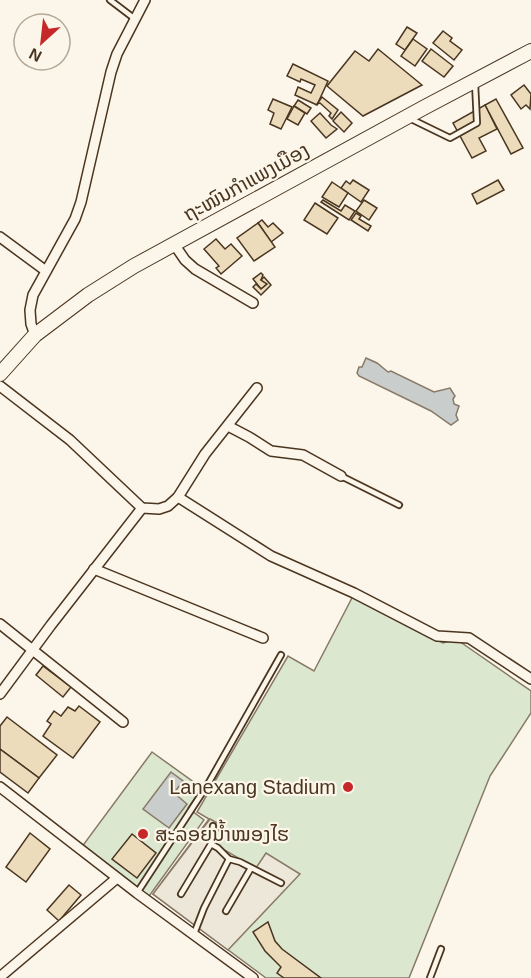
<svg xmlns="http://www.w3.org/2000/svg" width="531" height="978" font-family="Helvetica,'Noto Sans Lao',sans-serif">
<rect width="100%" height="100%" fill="#fbf6e9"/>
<g fill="#dce7d0" stroke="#887966" stroke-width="1.5">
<path d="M353 596 443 643 456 639 531 691V713L490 776 409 978H266L153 894 209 819 197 812 288 656 314 671Z"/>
<path d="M152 752 202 788 188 808 204 820 147 899 81 848Z"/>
</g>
<path fill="#ede7d9" stroke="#887966" stroke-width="1.5" d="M210 819 221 825 212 843 256 868 266 853 300 874 228 950 153 894Z"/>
<g fill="#c9cecd" stroke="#887966" stroke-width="1.5">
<path d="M366 358 377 363 388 372 391 371 434 392 450 388 455 396 453 399 454 404 459 406 456 415 458 420 451 425 431 411 359 376 357 373 359 367H362Z"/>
<path d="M171 772 183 781 174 793 187 804 169 828 143 809Z"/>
</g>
<g fill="#ecdcbc" stroke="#4a3520" stroke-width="1.5">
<path d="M407 27 417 33 405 50 396 44Z"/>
<path d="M443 31 452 38 450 41 462 50 454 60 433 43Z"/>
<path d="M413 39 427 49 415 66 401 56Z"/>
<path d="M378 49 422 85 363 116 327 86 355 51 369 61Z"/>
<path d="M431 49 453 66 444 77 422 61Z"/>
<path d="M293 64 328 81 317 105 295 95 298 87 311 93 315 85 301 79 300 82 287 76Z"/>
<path d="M524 85 531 94 530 109 526 105 521 109 511 95Z"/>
<path d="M322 97 338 110 332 119 329 116 331 113 320 103 317 104Z"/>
<path d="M273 99 292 107 281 129 270 124 274 113 268 110Z"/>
<path d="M496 99 523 148 511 154 485 105Z"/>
<path d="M298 100 311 108 307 114 294 106Z"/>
<path d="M485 105 497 129 479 138 486 151 472 158 453 123Z"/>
<path d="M294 106 305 113 298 125 287 119Z"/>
<path d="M341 112 352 123 344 132 333 121Z"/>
<path d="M320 113 331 125 337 129 326 138 311 121Z"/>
<path d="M353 180 369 190 361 202 341 188 346 181 350 184Z"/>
<path d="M498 180 504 190 477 204 472 194Z"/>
<path d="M332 182 348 193 339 207 322 197Z"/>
<path d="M323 200 341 211 345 205 355 211 349 220 321 202Z"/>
<path d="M364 200 377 208 369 220 356 211Z"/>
<path d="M315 203 338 218 327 234 304 220Z"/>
<path d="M356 213 361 216 359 219 371 226 368 231 351 220Z"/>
<path d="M262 220 268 227 273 223 283 233 271 242 258 223Z"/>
<path d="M258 223 275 247 254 261 237 238Z"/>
<path d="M216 239 225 249 231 244 242 256 221 274 216 268 219 266 204 249Z"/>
<path d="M261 273 263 275 261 280 267 284 261 289 253 279Z"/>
<path d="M264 277 271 285 261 295 253 287 256 284 261 289 267 284 261 280Z"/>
<path d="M43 666 71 687 63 697 36 675Z"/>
<path d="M79 706 100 722 73 758 43 736 51 724 47 721 54 711 61 716 68 707 75 711Z"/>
<path d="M7 717 57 755 39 778 0 749V726Z"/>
<path d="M0 749 39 778 28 793 0 772Z"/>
<path d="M30 833 50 849 26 882 6 867Z"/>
<path d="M132 834 156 853 137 878 112 859Z"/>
<path d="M69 885 81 895 59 921 47 910Z"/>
<path d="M268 922 275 941 282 949 321 978H284L277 973 281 967 265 951 253 932Z"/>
</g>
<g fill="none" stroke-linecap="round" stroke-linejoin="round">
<g stroke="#4a3520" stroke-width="8">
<g id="lane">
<path d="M110 0 135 19"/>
<path d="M409 118 450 138 477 123 475 83"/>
<path d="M341 476 399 505"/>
<path d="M211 844 218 848 229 859 240 862 281 883"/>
<path d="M137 893 208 784 281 655"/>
<path d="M181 894 211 844 213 826"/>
<path d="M226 911 251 868"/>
<path d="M194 934 204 908 229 859"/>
<path d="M430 978 441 949"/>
</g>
</g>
<g stroke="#4a3520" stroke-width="12">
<g id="street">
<path d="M0 237 46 271"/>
<path d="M174 244 185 260 195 269 253 303"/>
<path d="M35 335 31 324 30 310 33 295 75 219 81 202 111 72 117 54 145 0"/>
<path d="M0 386 70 440 142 508 159 509 168 506 178 497 205 454 257 388"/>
<path d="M228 426 249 437 271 451 303 455 341 476"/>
<path d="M178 497 271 556 354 593 437 636 469 638 531 679"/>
<path d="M94 569 263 638"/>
<path d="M0 624 123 722"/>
<path d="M0 694 51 625 142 508"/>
<path d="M0 787 137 893 253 978"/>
<path d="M0 977 117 878"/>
</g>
</g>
<g stroke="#4a3520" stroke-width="16">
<path id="primary" d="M0 374 35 335 88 295 134 266 425 107 531 51"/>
</g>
<use href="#lane" stroke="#fbf6e9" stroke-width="4.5"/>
<use href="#street" stroke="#fbf6e9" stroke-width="9"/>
<use href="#primary" stroke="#fbf6e9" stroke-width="14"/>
</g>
<g fill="#c62828" stroke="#fbf6e9" stroke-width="2">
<circle cx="348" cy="787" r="6"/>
<circle cx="143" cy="834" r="6"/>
</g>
<g text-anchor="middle" stroke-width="4.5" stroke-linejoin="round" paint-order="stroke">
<g font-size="20" fill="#4a3520" stroke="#fbf6e9">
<text transform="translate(246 182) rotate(-29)" y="7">ຖະໜົນກຳແພງເມືອງ</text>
</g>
<g font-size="20" fill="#4a3520" stroke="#fbf6e9" text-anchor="end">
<text x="336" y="794">Lanexang Stadium</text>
<text x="155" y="841" text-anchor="start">ສະລອຍນ້ຳໝອງໄຮ</text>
</g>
</g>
<g transform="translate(42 42) rotate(207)"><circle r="28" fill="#fbf6e9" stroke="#b4a999" stroke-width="1.5"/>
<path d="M0-4.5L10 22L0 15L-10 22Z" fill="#c62828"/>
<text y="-9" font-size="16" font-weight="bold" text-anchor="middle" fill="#4a3520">N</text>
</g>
</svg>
